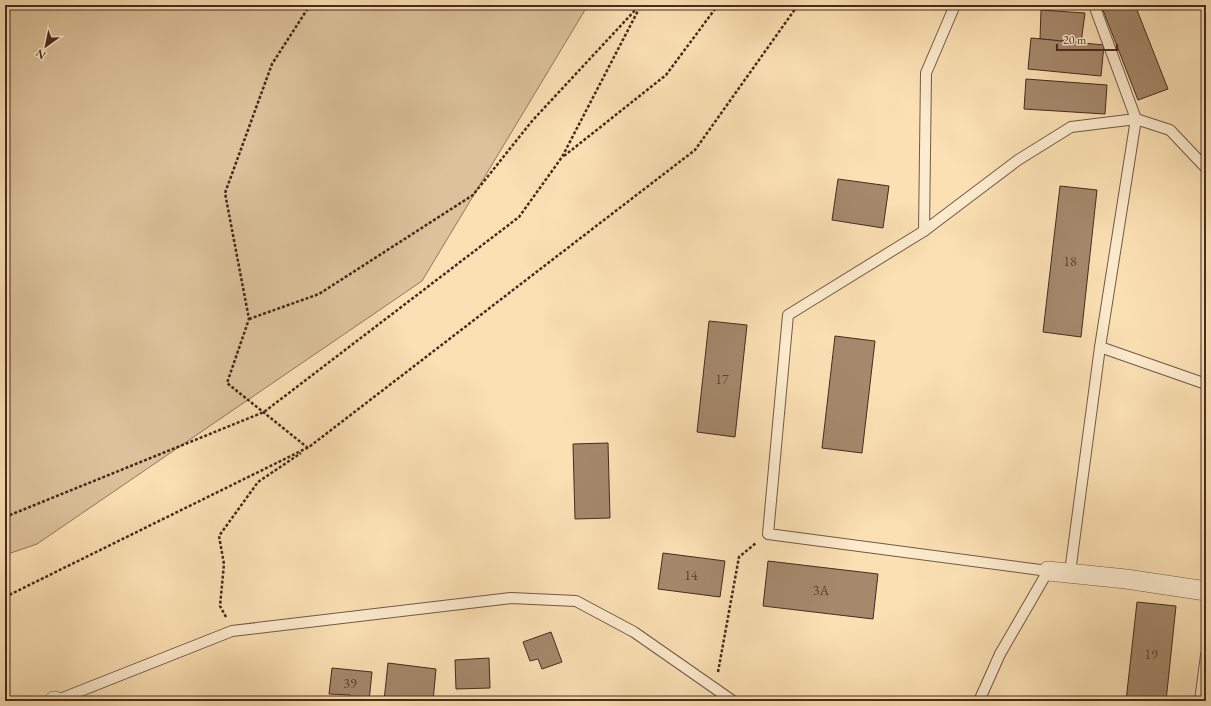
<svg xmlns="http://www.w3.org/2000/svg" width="1211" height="706" font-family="'EB Garamond',serif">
<rect width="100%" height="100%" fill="#fbe0b3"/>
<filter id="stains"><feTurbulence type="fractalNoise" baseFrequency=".005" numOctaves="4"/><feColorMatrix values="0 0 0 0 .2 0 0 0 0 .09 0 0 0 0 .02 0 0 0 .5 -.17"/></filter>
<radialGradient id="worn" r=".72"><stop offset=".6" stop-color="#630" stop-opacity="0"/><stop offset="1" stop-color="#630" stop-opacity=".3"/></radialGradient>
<path fill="#dcc19a" stroke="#92765c" d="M5 5H588L422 281 37 544 5 555Z"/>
<g fill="#a5896c" stroke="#472a1f">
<path d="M1101 5H1135L1168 89 1138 100Z"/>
<path d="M1041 10 1085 13 1081 43 1040 39Z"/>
<path d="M1031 38 1104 45 1101 76 1028 69Z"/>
<path d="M1026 79 1107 85 1105 114 1024 109Z"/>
<path d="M838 179 889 186 883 228 832 220Z"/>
<path d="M1060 186 1097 190 1081 337 1043 332Z"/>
<path d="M709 321 747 325 735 437 697 432Z"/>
<path d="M835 336 875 341 862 453 822 448Z"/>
<path d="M608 443 610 518 575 519 573 444Z"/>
<path d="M663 553 725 561 720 597 658 589Z"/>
<path d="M768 561 878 574 873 619 763 606Z"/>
<path d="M1137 602 1176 606 1166 701H1126Z"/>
<path d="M551 632 562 662 542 669 538 659 530 661 523 642Z"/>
<path d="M489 658 490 688 456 689 455 660Z"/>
<path d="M388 663 436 669 433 701H384Z"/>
<path d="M332 668 372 672 369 701H350V695L329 694Z"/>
</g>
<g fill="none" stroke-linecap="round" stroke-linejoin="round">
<g stroke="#745844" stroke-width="12">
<g id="service">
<path d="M955 5 926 73 924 231 1018 160 1071 127 1136 119 1170 130 1206 168"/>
<path d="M1094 5 1136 119 1100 347 1206 384"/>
<path d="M924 231 788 315 768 534 1048 571 1000 654 979 701"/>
<path d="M1070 572 1100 347"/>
<path d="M55 701 232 631 511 598 576 601 634 632 733 701"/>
<path d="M1200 701 1206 655"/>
</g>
</g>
<g stroke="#745844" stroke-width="20">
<g id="minor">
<path d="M1048 571 1126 579 1206 591"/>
<path d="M54 701H55"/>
</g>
</g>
<g stroke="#472a1f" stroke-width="2.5" stroke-dasharray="3 2" stroke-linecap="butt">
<path d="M564 156 666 75 718 5"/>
<path d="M249 319 319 294 473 195 532 121 639 6"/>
<path d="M308 448 227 383 249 319 225 193 272 64 310 5"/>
<path d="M5 517 264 412 519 217 562 157 641 5"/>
<path d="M5 597 309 447 695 150 798 5"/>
<path d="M226 617 220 606 224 564 219 536 258 482 301 453"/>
<path d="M718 672 739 557 756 543"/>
</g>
<use href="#service" stroke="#fcebce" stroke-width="10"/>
<use href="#minor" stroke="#fcebce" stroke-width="19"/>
</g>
<g text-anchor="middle" stroke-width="3" stroke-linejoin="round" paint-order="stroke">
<g font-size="14" fill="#5e4232">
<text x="1070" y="266">18</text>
<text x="722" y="384">17</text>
<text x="691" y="580">14</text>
<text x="821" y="595">3А</text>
<text x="1151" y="659">19</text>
<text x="350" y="688">39</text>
</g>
</g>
<rect width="1211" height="706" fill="none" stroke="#fbe0b3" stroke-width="20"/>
<rect x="6" y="6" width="1199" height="694" fill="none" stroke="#472a1f" stroke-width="2"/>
<rect x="10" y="10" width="1191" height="686" fill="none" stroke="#472a1f"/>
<g transform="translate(46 46) rotate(213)" stroke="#fcebce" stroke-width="3" paint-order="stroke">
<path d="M0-3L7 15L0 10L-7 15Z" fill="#472a1f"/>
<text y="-6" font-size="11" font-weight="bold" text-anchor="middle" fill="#472a1f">N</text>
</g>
<path d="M1057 44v6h60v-6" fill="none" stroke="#472a1f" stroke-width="2"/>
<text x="1063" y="44" font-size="12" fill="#472a1f" stroke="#fcebce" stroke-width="3" paint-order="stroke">20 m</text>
<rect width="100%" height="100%" filter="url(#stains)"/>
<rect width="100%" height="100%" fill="url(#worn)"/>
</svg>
